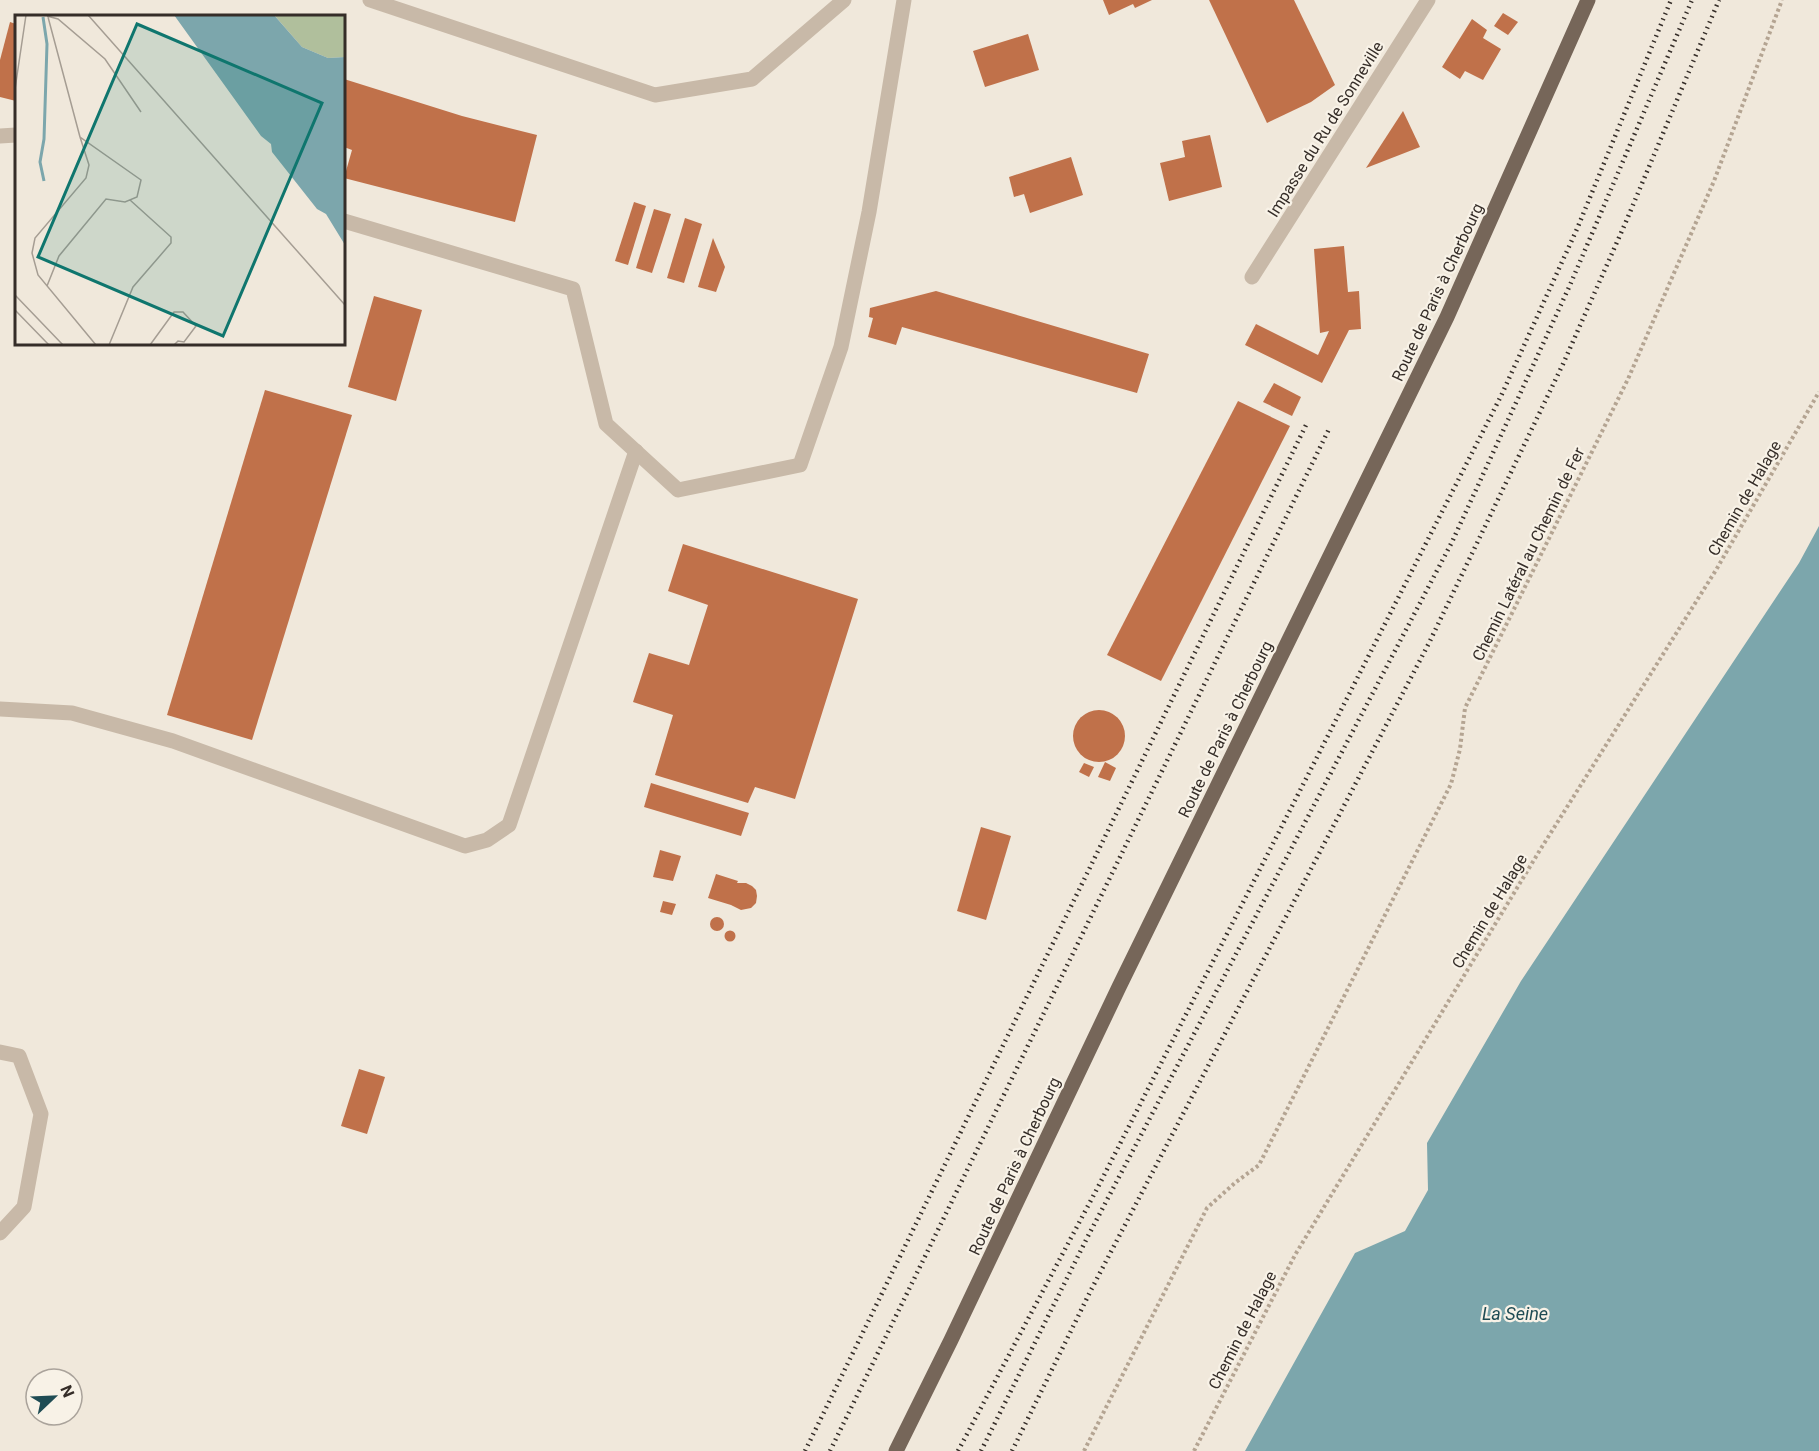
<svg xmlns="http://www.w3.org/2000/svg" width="1819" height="1451" font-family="Roboto,sans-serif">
<rect width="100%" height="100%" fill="#f0e8db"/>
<path fill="#7ca6ac" d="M1819 526V1451H1245L1355 1253 1405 1231 1428 1190 1427 1143 1521 981 1799 563Z"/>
<g fill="#c0714a">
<path d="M1103 0H1152L1135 8 1133 4 1109 15Z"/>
<path d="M1209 0H1294L1335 85 1311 102 1267 123Z"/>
<path d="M1503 13 1518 22 1508 35 1494 26Z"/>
<path d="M1472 19 1487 30 1483 38 1501 49 1483 80 1465 71 1460 79 1442 67Z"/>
<path d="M10 22 16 24V101L0 97V60Z"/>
<path d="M1028 34 1039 70 985 87 973 51Z"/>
<path d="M344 79 462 116 537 135 515 222 344 178 352 150 344 147Z"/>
<path d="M1403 111 1420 147 1366 168Z"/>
<path d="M1210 135 1222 187 1169 201 1160 163 1185 157 1182 141Z"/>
<path d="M1071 157 1083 195 1030 213 1024 194 1014 197 1009 177Z"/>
<path d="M634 202 646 206 628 265 615 261Z"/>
<path d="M654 209 671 214 652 273 636 268Z"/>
<path d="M685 218 702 224 684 283 667 278Z"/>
<path d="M713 238 725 267 716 292 698 287Z"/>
<path d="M1344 246 1348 292 1359 291 1361 329 1349 330 1322 383 1245 345 1256 324 1318 355 1329 331 1320 333 1314 249Z"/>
<path d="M936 291 1149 354 1137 393 902 327 896 345 868 337 873 318 869 317 870 308Z"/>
<path d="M374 296 422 310 396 401 348 387Z"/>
<path d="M1274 383 1301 397 1292 416 1263 402Z"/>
<path d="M265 390 352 415 252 740 167 715Z"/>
<path d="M1238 401 1290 426 1161 681 1107 655Z"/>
<path d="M683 544 858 599 795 799 755 787 748 803 655 775 673 715 633 702 649 653 689 665 708 605 668 591Z"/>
<circle cx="1099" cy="736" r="26"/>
<path d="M1105 762 1116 768 1110 781 1098 777Z"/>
<path d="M1084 763 1094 767 1089 777 1079 772Z"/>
<path d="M651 783 749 813 741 836 644 807Z"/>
<path d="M981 827 1011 836 986 920 957 911Z"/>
<path d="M660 850 681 856 673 881 653 877Z"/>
<path d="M716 874 738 881 737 883H746L752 886 756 890 757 896 756 903 751 908 741 910 731 905 708 898Z"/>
<path d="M663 901 676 904 672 915 660 912Z"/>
<circle cx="717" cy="924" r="7"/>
<circle cx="730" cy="936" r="5.5"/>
<path d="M359 1069 385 1077 367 1134 341 1126Z"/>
</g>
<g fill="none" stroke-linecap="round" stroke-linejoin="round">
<g stroke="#b4a492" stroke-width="4" stroke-dasharray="3 3" stroke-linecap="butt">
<path d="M1084 1451 1207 1208 1236 1182 1259 1165 1451 784 1460 749 1465 708 1628 379 1714 181 1782 0"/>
<path d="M1194 1451 1295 1255 1540 850 1716 570 1819 392"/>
</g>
<g stroke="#c8b9a8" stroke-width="15">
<path d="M370 0 655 95 752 79 844 0"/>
<path d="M0 136 16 135"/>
<path d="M344 221 573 289 606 424 678 490 800 465 841 347 869 212 904 0"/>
<path d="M1252 277 1428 0"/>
<path d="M0 709 72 713 173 741 465 846 487 840 509 825 636 451"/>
<path d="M0 1052 19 1056 41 1114 24 1207 0 1233"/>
</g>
<path stroke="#766659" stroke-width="15" d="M896 1451 951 1340 1119 987 1447 317 1588 0"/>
<g stroke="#352d28" stroke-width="4.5" stroke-dasharray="1.5 4.5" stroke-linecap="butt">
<path d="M805 1451 1307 423"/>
<path d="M830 1451 1329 429"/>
<path d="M958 1451 1098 1187 1501 396 1577 229 1671 0"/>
<path d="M981 1451 1087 1238 1452 542 1570 285 1692 0"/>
<path d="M1012 1451 1091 1290 1429 643 1563 364 1625 224 1719 0"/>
</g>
</g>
<g text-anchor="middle" stroke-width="4.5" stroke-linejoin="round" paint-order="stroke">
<g font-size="16" fill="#352d28" stroke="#f8f2e7">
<text transform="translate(1325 129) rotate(-58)" y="6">Impasse du Ru de Sonneville</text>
<text transform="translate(1437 292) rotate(-65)" y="6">Route de Paris à Cherbourg</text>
<text transform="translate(1744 498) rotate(-60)" y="6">Chemin de Halage</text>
<text transform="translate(1528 554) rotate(-64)" y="6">Chemin Latéral au Chemin de Fer</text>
<text transform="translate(1225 729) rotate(-64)" y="6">Route de Paris à Cherbourg</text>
<text transform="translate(1489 911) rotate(-59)" y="6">Chemin de Halage</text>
<text transform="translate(1014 1166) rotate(-65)" y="6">Route de Paris à Cherbourg</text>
<text transform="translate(1242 1330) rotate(-63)" y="6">Chemin de Halage</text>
</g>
<g font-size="18" font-style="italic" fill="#1f4c54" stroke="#f8f2e7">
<text x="1515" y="1320">La Seine</text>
</g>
</g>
<g transform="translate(15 15)">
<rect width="330" height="330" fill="#f0e8db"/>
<path d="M330 0V42L313 43 287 32 260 1Z" fill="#b0bf9c"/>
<path d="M159 0H259L287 32 313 43 330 42V230L311 199 302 194 257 137 256 129 246 121Z" fill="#7ca6ac"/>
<path fill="none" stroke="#7ca6ac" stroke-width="3" d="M28 2 32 29 29 124 25 147 29 166"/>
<path fill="none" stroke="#a59d93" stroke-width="1.5" d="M73 0 330 290M32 1 43 4 90 44 126 97M0 74 11 0M65 122 74 150 71 163 20 223 17 238 23 260 81 330M32 271 44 241 91 184 110 187 122 182 126 165 65 122 33 2M0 280 48 330M0 295 34 330M94 330 118 272 156 228V222L115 185M135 330 159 297H168L181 311 169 327 163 326 159 330"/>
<path fill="#0f766e" fill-opacity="0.15" stroke="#0f766e" stroke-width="3" d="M122 9 307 88 208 321 23 242Z"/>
<rect width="330" height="330" fill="none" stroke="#352d28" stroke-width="3"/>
</g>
<g transform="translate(54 1397) rotate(67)"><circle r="28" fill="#f8f2e7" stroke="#aaa39b" stroke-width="1.5"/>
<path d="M0-4.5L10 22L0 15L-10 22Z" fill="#1f4c54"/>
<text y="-9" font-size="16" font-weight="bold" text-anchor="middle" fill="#352d28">N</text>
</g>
</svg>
